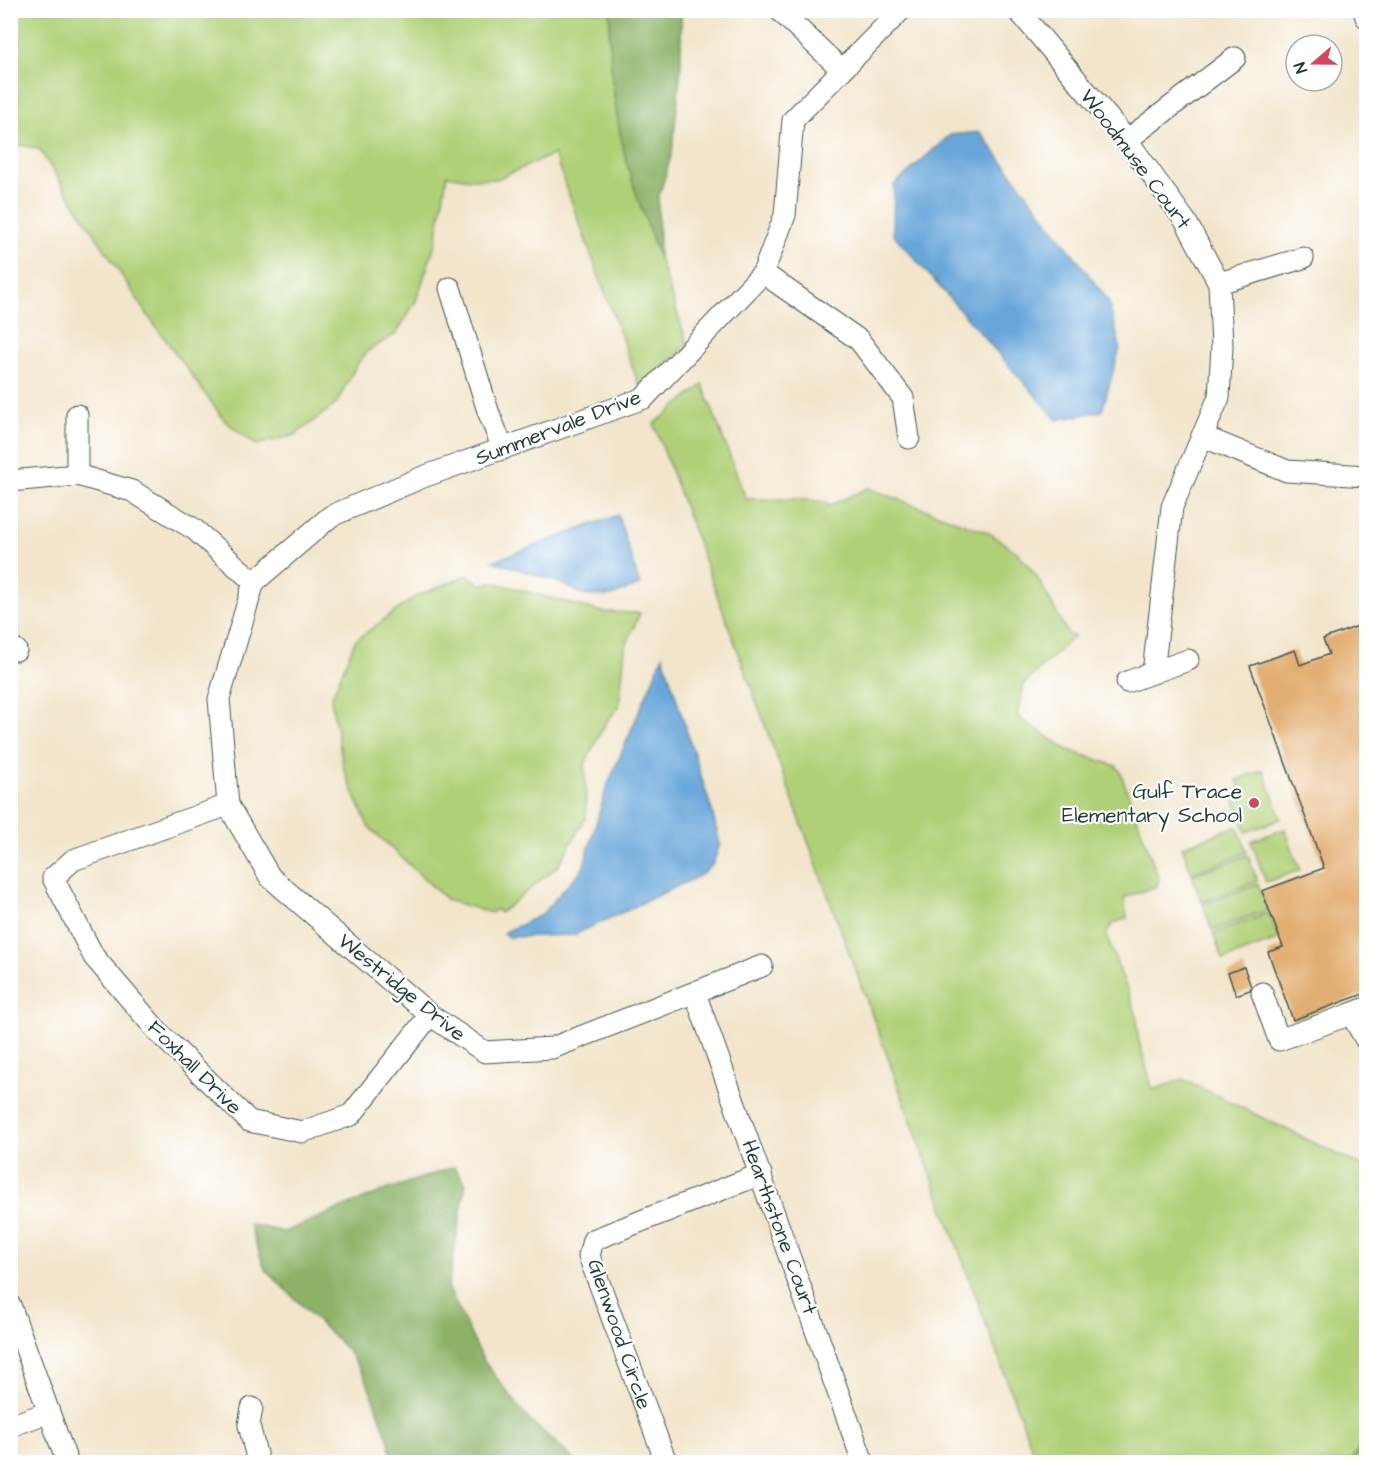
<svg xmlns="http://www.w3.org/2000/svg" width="1377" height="1473" font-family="'Architects Daughter',sans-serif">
<rect width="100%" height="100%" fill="#fff"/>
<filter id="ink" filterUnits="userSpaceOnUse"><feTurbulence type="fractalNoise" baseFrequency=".0167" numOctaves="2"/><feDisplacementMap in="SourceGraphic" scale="12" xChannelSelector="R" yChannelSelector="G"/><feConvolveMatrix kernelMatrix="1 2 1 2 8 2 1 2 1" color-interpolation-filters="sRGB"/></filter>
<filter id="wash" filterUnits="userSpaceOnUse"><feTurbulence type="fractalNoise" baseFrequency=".008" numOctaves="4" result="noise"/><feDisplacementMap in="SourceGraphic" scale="24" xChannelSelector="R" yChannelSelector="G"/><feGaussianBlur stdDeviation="1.35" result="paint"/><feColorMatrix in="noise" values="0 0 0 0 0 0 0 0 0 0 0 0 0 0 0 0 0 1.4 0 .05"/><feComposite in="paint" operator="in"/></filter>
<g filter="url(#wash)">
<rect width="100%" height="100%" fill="#f2e5cb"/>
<g fill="#b0d077" stroke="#688656" stroke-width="1.5">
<path d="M10 11H610L609 38 625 154 688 346 639 385 554 154 497 179H471L447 175 436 241 416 301 396 334 369 350 357 364 336 404 295 435 256 445 225 421 149 317 39 149 11 143Z"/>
<path d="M703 385 746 499H798L826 502 829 506 868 488 989 533 1018 553 1037 577 1068 634 1074 636 1024 684 1017 716 1068 750 1116 766 1120 771 1159 879 1157 886 1124 898 1127 918 1112 924 1106 935 1137 1016 1138 1038 1153 1090 1183 1079 1366 1168V1441L1359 1448 1350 1462H1037L654 424Z"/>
<path d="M467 575 482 585 492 582 602 612 640 613 625 648 619 707 606 722 585 764 586 817 558 866 500 913 496 909 491 913 447 900 368 826 344 770 331 699 355 641 415 597Z"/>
<path d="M1263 770 1281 819 1246 832 1232 792 1241 789 1237 780Z"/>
<path d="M1237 826 1247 852 1192 873 1182 847Z"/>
<path d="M1285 829 1300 870 1266 882 1251 841Z"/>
<path d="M1248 855 1257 881 1202 902 1192 875Z"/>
<path d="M1258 884 1268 910 1212 930 1203 904Z"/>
<path d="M1269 913 1279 939 1223 960 1213 933Z"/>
</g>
<g fill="#8cb268" stroke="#56784e" stroke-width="1.5">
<path d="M610 11H681V68L672 153 658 199 659 258C648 224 632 187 624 152 614 107 608 57 610 11Z"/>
<path d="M454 1167 466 1183 448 1287 483 1360 530 1421 561 1447 575 1462H392L389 1441 366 1379 348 1351 265 1269 249 1224 284 1232 383 1191Z"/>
<path d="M1366 1441V1462H1350L1359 1448Z"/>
</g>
<g fill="#68a6da" stroke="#447287" stroke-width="1.5">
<path d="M980 132 1108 300 1120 347 1102 411 1057 420 893 234 894 185 950 135Z"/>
<path d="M618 515 640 585 611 596H586L558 582 493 561Z"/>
<path d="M663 656 712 811 720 844 713 864 701 875 574 935 509 937 503 933 541 915 583 868 606 789Z"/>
</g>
<g id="blocks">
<g fill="#e3ae71">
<path d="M1366 623V993L1293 1020 1268 952 1283 947 1262 891 1324 868 1250 666 1295 650 1300 665 1329 654 1323 639Z"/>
<path d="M1244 967 1251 987 1250 990 1236 995 1228 973Z"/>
</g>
</g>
</g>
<g filter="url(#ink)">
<use href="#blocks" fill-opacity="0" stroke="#3f564b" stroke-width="1.5"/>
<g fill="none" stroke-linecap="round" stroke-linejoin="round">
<g stroke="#3f564b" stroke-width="23">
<g id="minor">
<path d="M1018 10 1127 140 1186 222 1219 283 1222 346 1219 397 1172 507 1153 673"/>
<path d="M1364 10 1366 17"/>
<path d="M780 11 842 70"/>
<path d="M1127 140 1235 58"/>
<path d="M763 273 859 340 903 398 909 438"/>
<path d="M1219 283 1303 258"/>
<path d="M450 288 488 411 503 449"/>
<path d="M1202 436 1287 471 1366 476"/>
<path d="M77 475V415"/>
<path d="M10 481 77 475 132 491 194 529 254 582"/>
<path d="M10 647 16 650"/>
<path d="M1127 682 1188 660"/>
<path d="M228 805 73 860 53 878 94 957 160 1034 249 1121 302 1132 351 1115 430 1015"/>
<path d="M762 966 552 1048 485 1052 430 1015 270 877 228 805 219 699 254 582 331 516 423 477 644 398 763 273 785 215 793 120 901 10"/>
<path d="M695 993 863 1462"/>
<path d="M1262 993 1279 1040 1351 1014"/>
<path d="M1366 1008 1351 1014 1366 1040"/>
<path d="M10 1305 67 1462"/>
<path d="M252 1408 249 1425 258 1462"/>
<path d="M10 1426 49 1412"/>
<path d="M666 1462 589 1256 593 1240 761 1174"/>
</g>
</g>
<use href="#minor" stroke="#fff" stroke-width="21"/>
</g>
</g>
<circle fill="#d1495b" stroke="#fff" stroke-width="2" cx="1254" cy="803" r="6"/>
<g text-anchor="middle" stroke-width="4.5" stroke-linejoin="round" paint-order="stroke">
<g font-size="21" fill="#1f3d34" stroke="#fff">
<text transform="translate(1136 159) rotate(53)" y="7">Woodmuse Court</text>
<text transform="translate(558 427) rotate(-21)" y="7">Summervale Drive</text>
<text transform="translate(402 987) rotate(39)" y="7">Westridge Drive</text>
<text transform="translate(195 1067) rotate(45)" y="7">Foxhall Drive</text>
<text transform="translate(780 1227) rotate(70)" y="7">Hearthstone Court</text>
<text transform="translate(620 1334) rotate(71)" y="7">Glenwood Circle</text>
</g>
<g font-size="21" fill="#1f3d34" stroke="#fff" text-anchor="end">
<text x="1242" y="798">Gulf Trace<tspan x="1242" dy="24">Elementary School</tspan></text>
</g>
</g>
<rect width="1377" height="1473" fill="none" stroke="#fff" stroke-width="36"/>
<g transform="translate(1314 63) rotate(250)"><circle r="28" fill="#ffffff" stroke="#a5b1ae" stroke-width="1.5"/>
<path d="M0-4.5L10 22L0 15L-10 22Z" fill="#d1495b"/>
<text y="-9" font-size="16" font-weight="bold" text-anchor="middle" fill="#1f3d34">N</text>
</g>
</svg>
